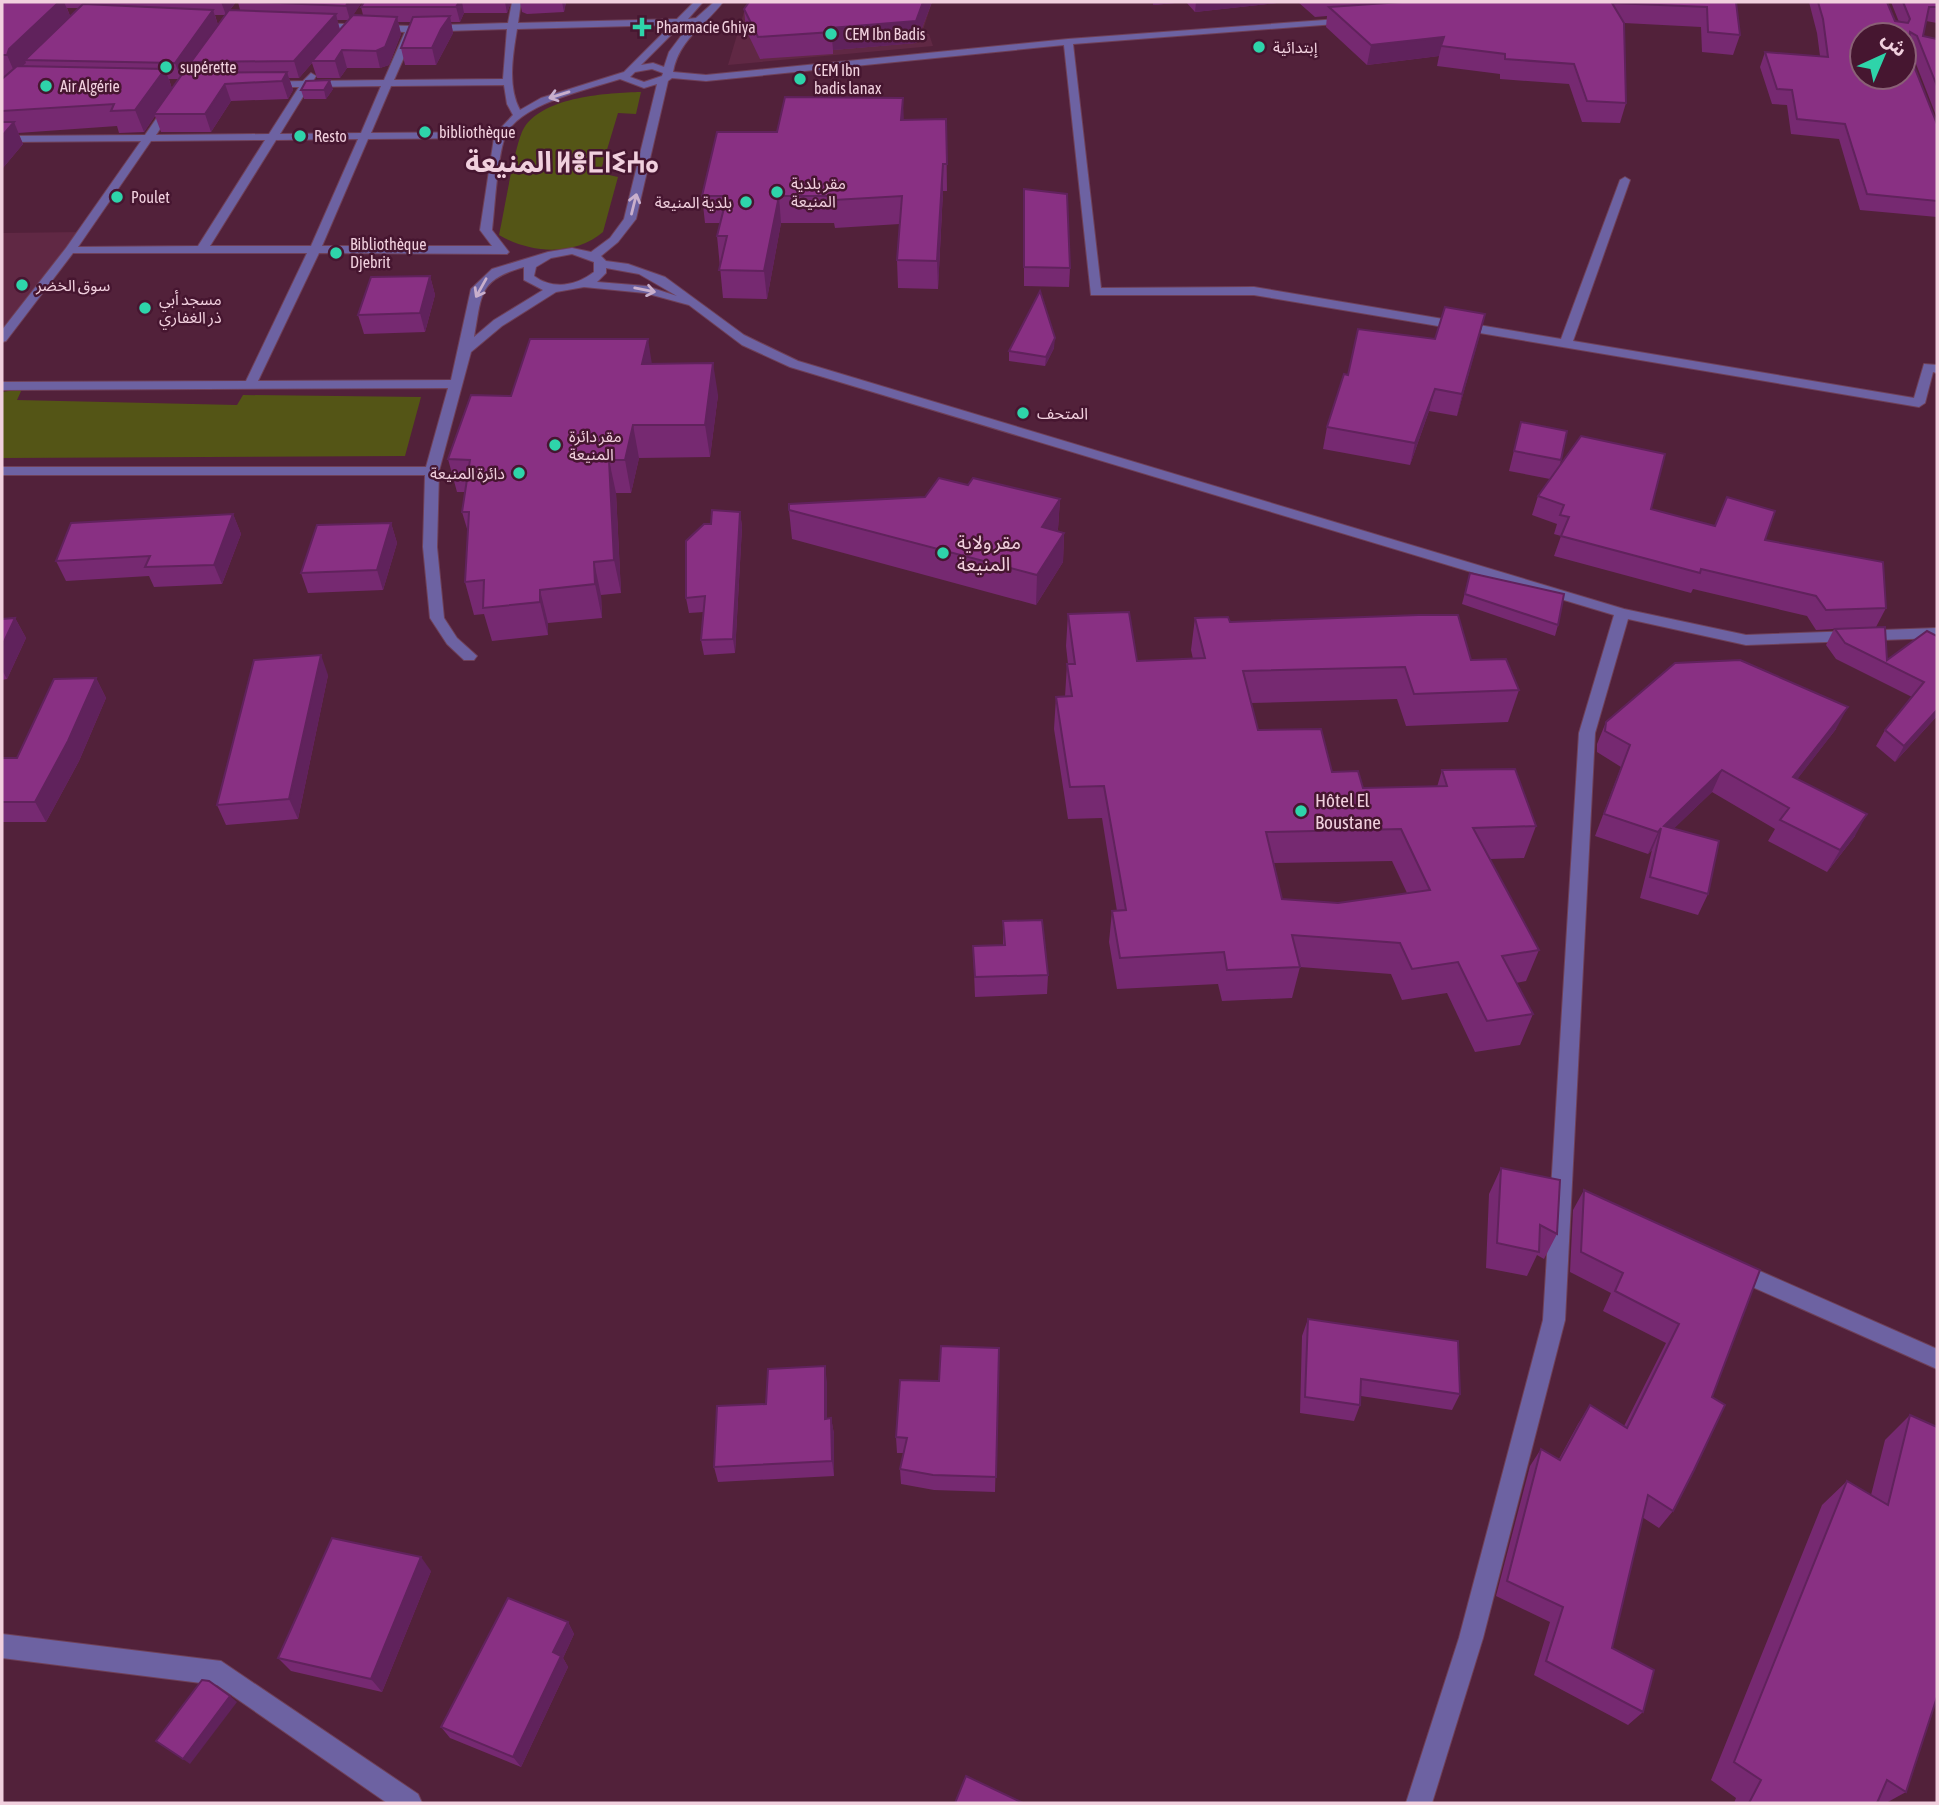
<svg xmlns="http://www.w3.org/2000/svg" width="1939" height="1805" font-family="'Asap Condensed','Noto Sans Arabic','Noto Sans Tifinagh',sans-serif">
<rect width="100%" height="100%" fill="#52213a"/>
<g fill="#602844">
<path d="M753 2H932L922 33 929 34 933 46 728 65 744 12Z"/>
<path d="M82 232 2 336V233Z"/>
</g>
<g fill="#545516">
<path d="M641 92 636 114 618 113 600 173 618 177 603 232C574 257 529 253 499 235 504 213 515 142 524 128 544 96 608 93 641 92Z"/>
<path d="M22 389 17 400 237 405 243 395 421 397 405 456 2 458V392Z"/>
</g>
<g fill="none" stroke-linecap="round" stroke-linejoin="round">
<g stroke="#6f4058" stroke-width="2">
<g id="minor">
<path d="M512 2H521L518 23 677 19 694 2H703L688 19 696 18 714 2H723C705 26 679 39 673 72L706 75 1068 39 1352 18V22L1349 23 1073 44 1101 288 1254 287 1561 339 1620 180 1625 177 1630 180 1573 341 1914 398 1924 364 1937 365V373L1933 372 1925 403 1919 407 1254 295H1091L1064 45 706 81 672 78 668 81 636 219 618 242 601 256 606 261 628 264 665 277 744 335 798 361 1624 609 1746 635 1937 628V638L1746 645 1628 619 1595 733 1565 1320 1483 1638 1432 1803H1406L1459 1638 1543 1320 1579 733 1614 615 790 367 742 345 689 305 645 293 584 287 556 292 502 326 471 352 439 471 437 547 444 618 457 638 477 656 474 660H464L447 644 430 618 423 547 425 475H2V467H426L448 388 2 390V382L246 381 307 253H73L6 341 2 342V330L66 248 141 141 2 142V136L145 135 167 103 171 102 176 105 156 135 269 134 299 87H268L264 86V82L303 81 311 73 316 76 313 81 384 80 405 32 316 28 313 27V23L411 26 508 23ZM682 24H690L669 52 664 67 653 63 641 65ZM671 25 624 72 541 98 520 110C507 86 513 54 517 29ZM507 29 503 79 394 80 415 32ZM652 69 663 73 662 76 644 82 630 77 635 72ZM620 79 644 88 657 84 624 219 610 238 591 252 572 248 548 252 492 269 471 289 451 380 258 381 319 253 507 254 509 252 492 230C495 206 497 158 505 137 517 104 590 89 620 79ZM504 85 507 104 513 115 497 132 371 133 391 86ZM381 86 361 133 280 134 309 87ZM494 138 480 230 492 246H322L368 139ZM358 139 311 246H210L276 140ZM265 140 198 246 78 247 151 141ZM572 254 594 262V272C576 286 553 290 534 276L536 267 551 258ZM524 267V280L543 290 494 320 474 337C482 294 478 280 524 267ZM606 268 639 274 677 296 646 286 597 282 606 273Z"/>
<path d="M1737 1261 1937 1349V1369L1730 1277 1727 1270 1730 1263Z"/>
<path d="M2 1634 221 1661 418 1794 422 1803H387L217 1685 2 1658Z"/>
</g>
</g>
<use href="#minor" fill="#6d62a2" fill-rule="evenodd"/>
</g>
<g fill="#762971" fill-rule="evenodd">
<path d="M2 2H236L230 10H240L238 2H362L353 15H363L361 7 364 2H511L507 13H464L460 22H451L453 33 436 65H405L401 48 411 22H398L401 34 389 65 380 68H347L340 78H317L312 63 299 78H289L293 90 288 99 231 101 211 132H161L155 116 144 132 119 133 117 126 18 133 23 144 2 169ZM67 8H79L70 16ZM215 15H225L218 25ZM337 20H348L340 29ZM192 63 195 73H185ZM169 79H179L172 89Z"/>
<path d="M520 2H566L564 12 527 14 522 12Z"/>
<path d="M749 2H932L916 43 833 50V54L760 59 746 30 744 9Z"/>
<path d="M1153 2H1286L1195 12 1186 2 1153 5Z"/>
<path d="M1298 2H1736L1740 35 1733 55 1702 52 1701 27 1624 23 1626 103 1620 123 1582 122 1569 84 1500 79V74L1437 66 1439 56 1367 65 1326 27 1327 16 1315 17Z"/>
<path d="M1809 2H1887L1895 21 1899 22 1891 2H1937V23L1926 21 1923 36 1937 39V118L1911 51 1908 49V51L1937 124V217L1860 210 1839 139 1791 134 1787 105 1772 104 1760 67 1765 52 1820 56 1817 33Z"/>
<path d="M333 89 326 99H304L301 90Z"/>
<path d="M946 119 947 191H943L938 289 898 288 897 260 900 224 835 228 834 223H781L767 299 723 298 717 236 720 223H705L702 196 777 132 904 120Z"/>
<path d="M1024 207 1070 268 1069 287 1024 286Z"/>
<path d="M430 276 435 295 425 332 364 334 358 315Z"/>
<path d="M1485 314 1457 416 1429 411 1410 465 1323 449 1327 427 1348 375 1435 339Z"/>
<path d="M1054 348 1045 366 1009 361V351Z"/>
<path d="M652 364 718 395 710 457 639 458 631 493H616L621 593 601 595 602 618 548 623V635L492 641 484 614 474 615 465 582 468 532 462 512 465 492H457L448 459 511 396Z"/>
<path d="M1521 422 1561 460 1560 465 1651 509 1765 540 1886 608 1876 627 1887 660 1927 631 1937 716 1895 762 1876 746 1885 730 1912 697 1836 659 1826 645 1834 629 1816 630 1807 616 1693 589 1691 593 1554 556 1561 536 1554 534 1557 524 1532 515 1538 496 1550 479 1509 471Z"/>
<path d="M968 485 1060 499 1058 529 1057 531 1064 533 1063 562 1036 605 792 539 789 510 925 497Z"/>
<path d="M740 512 742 527 735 653 704 655 701 640 704 612 689 613 686 598 711 524Z"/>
<path d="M233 514 241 534 222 584 154 587 149 576 66 581 56 561Z"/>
<path d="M391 523 397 543 383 590 308 593 301 573Z"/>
<path d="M1470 573 1558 625 1555 636 1462 604Z"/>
<path d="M1068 614 1137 661 1193 659 1191 650 1195 618 1230 622 1471 660 1519 690 1508 722 1406 726 1397 699 1251 703 1258 730 1363 788 1437 787 1442 770 1536 826 1524 858 1490 859 1539 950 1526 981 1516 983 1533 1014 1520 1045 1475 1052 1447 993 1402 1000 1391 974 1300 967 1292 998 1222 1001 1218 984 1117 989 1109 942 1112 911H1117L1102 818 1068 819 1054 729 1056 697H1065L1067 664H1068L1066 646ZM1392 861 1407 893 1338 903 1282 899 1274 863Z"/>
<path d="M15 618 26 638 7 679 2 680V619Z"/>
<path d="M328 675 298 819 226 825 217 805Z"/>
<path d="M96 678 106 698 79 761 46 822H2V758H17Z"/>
<path d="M1606 722 1836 729 1797 779 1855 836 1827 872 1768 841 1775 829 1712 792 1674 828 1708 894 1698 915 1640 898 1652 850 1648 854 1595 836 1621 767 1597 752V744Z"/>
<path d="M1003 921 1048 975 1047 994 975 997 973 946 1003 945Z"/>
<path d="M1501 1168 1557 1234 1544 1259 1537 1255 1527 1276 1486 1268 1489 1194Z"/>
<path d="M1584 1190 1760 1270 1712 1397 1673 1511 1659 1528 1642 1517 1612 1648 1643 1712 1628 1725 1534 1675 1550 1622 1496 1596 1530 1466 1541 1449 1559 1459 1578 1424 1590 1405 1624 1426 1666 1343 1603 1311 1611 1293 1570 1272 1573 1210Z"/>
<path d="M1308 1319 1460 1394 1452 1410 1361 1396 1360 1405 1354 1421 1300 1413 1302 1336Z"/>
<path d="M999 1348 995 1492 934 1490 901 1484 900 1469 904 1453H897L896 1437 939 1381Z"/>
<path d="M827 1382V1418H831L834 1434V1476L718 1482 714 1467 766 1404Z"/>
<path d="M1910 1415 1906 1792 1886 1803H1734L1736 1798 1711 1780 1822 1505 1847 1481 1871 1495 1885 1440Z"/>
<path d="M431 1571 382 1692 291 1671 278 1658Z"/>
<path d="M568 1622 574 1634 563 1658 568 1667 521 1767 450 1738 441 1727Z"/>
</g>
<g fill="#60225c">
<path d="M59 2H64L71 18 25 60 26 63 18 70 16 76 7 55 9 49Z"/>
<path d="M221 2H236L226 15Z"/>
<path d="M348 2H362L350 20 346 6Z"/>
<path d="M459 2H462L464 13 460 22 456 7Z"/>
<path d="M505 2H511L507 13Z"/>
<path d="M562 2H566L564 12Z"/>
<path d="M923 2H932L916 43 833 50 831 28Z"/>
<path d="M1153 2H1186L1153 5Z"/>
<path d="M1196 2H1286L1195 12Z"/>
<path d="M213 10 218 25 191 62 192 63 181 79 175 63Z"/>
<path d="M336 14 340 31 312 61V63L299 78 294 61Z"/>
<path d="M450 16 453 33 436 65 432 48 441 29Z"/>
<path d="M397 17 401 34 389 65 380 68 376 51Z"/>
<path d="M1444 37 1439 56 1367 65 1371 45Z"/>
<path d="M342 50 347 68 340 78 335 61Z"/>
<path d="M165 69 173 91 154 114 155 116 144 132 135 110Z"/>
<path d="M287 72 293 90 288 99 282 81Z"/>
<path d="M330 80 333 89 326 99 324 90Z"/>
<path d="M225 84 231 101 211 132 205 114Z"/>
<path d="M903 98 904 125 901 120Z"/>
<path d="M14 122 23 144 2 169V136Z"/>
<path d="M943 164V191L938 289 937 261Z"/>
<path d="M779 196 781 223 767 299 764 271Z"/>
<path d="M430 276 435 295 425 332 420 313Z"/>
<path d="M1485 314 1480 335 1457 416 1462 394Z"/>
<path d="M1055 338 1054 348 1045 366 1046 357Z"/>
<path d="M648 339 653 371 642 364Z"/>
<path d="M713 363 718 395 710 457 705 425Z"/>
<path d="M1435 389 1429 411 1410 465 1415 443Z"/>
<path d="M633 425 639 458 631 493 625 460Z"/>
<path d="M609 460 616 493 621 593 614 560Z"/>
<path d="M1060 499 1058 529 1041 556 1042 527Z"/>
<path d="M740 512 742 527 735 653 733 639Z"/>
<path d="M233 514 241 534 222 584 214 565Z"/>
<path d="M391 523 397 543 383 590 377 570Z"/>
<path d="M1064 533 1063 562 1036 605 1037 575Z"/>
<path d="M594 562 601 595 602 618 595 584Z"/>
<path d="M540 590 548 623V635L540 602Z"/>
<path d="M15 618 26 638 7 679 2 670V646Z"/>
<path d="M321 655 328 675 298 819 289 799Z"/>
<path d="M96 678 106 698 79 761 46 822 35 802Z"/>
<path d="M1848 707 1836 729 1782 799 1793 777Z"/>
<path d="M1937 710V716L1895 762 1904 746Z"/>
<path d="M1722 770 1712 792 1658 844 1664 826Z"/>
<path d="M1867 814 1855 836 1827 872 1840 850Z"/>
<path d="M1661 828 1652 850 1648 854 1658 832Z"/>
<path d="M825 1366 827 1382V1435L825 1419Z"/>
<path d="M831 1418 834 1434V1476L832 1461Z"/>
<path d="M421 1557 431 1571 382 1692 371 1679Z"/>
<path d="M568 1622 574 1634 563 1658 568 1667 521 1767 513 1757 553 1652Z"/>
<path d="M230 1696 237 1702 190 1764 183 1759Z"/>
</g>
<g fill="#893083" stroke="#60225c" stroke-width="2" fill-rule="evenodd">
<path d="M2 2H59L9 49 7 55H2Z"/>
<path d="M258 2H348L346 6Z"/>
<path d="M364 2H459L456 7H361Z"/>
<path d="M749 2H923L916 21 831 28 832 32 758 37 744 9Z"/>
<path d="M1402 2H1736L1740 35 1708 32 1707 7 1612 3 1624 23 1626 103 1587 101 1574 64 1505 59V54L1441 46 1444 37 1371 45 1329 7Z"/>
<path d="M1818 2H1887L1895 21 1908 23 1910 19 1903 2H1937V7H1929L1923 36 1937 39V86L1917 36 1910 32 1908 51 1937 124V201L1867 194 1845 124 1797 119 1792 90 1777 89 1765 52 1828 57 1823 19ZM1862 35H1904V77H1862Z"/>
<path d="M83 4 213 10 175 63 25 60Z"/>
<path d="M229 10 336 14 294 61 191 62Z"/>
<path d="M353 15 397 17 385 47 376 51 342 50 335 61H312Z"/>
<path d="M450 16 441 29 432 48H401L413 17Z"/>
<path d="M17 66 165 69 135 110 111 111 114 104 2 111V79Z"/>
<path d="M287 72 282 81 225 84 205 114H154L183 73Z"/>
<path d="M330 80 324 90H301L306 81Z"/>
<path d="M785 97 903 98 901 120 946 119 947 164H943L937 261 897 260 902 196 834 200 833 196H779L764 271 719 270 727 236H717L727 196H702L717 132H777Z"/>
<path d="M2 122H14L2 136Z"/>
<path d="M1024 189 1067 194 1070 268 1024 267Z"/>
<path d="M430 276 420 313 358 315 371 277Z"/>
<path d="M1040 291 1055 338 1046 357 1009 351Z"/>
<path d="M1445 307 1485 314 1462 394 1435 389 1415 443 1327 427 1344 374 1348 375 1358 329 1435 339Z"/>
<path d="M530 339H648L642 364 713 363 705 425H633L625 460H609L614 560 594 562 595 584 540 590V602L483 608 484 580 465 582 469 512H462L470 460 448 459 471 395 511 396Z"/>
<path d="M1521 422 1567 431 1561 460 1514 451Z"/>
<path d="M1581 436 1665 454 1651 509 1715 526 1727 497 1775 511 1765 540 1883 562 1886 608 1826 610 1816 596 1701 569 1700 573 1561 536 1569 517 1560 515 1564 505 1538 496Z"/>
<path d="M939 478 968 485 973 478 1060 499 1042 527 1064 533 1037 575 789 510V504L925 497Z"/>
<path d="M712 510 740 512 733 639 701 640 705 596 686 598V541L704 524H711Z"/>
<path d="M233 514 214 565 145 567 150 556 56 561 71 523Z"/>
<path d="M391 523 377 570 301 573 317 525Z"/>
<path d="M1470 573 1564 594 1558 625 1465 594Z"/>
<path d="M1129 612 1137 661 1205 658 1195 618 1228 617 1230 622 1418 615H1458L1471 660 1506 659 1519 690 1414 694 1405 667 1243 671 1258 730 1321 729 1332 772 1358 771 1363 788 1447 786 1442 770 1515 769 1536 826 1473 828 1539 950 1502 956 1533 1014 1487 1021 1458 962 1412 969 1400 943 1292 935 1300 967 1227 970 1224 952 1120 958 1112 911 1126 910 1104 786 1070 787 1056 697 1072 696 1067 664H1075L1068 614ZM1401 829 1430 890 1338 903 1282 899 1266 832Z"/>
<path d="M15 618 2 646V619Z"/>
<path d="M1885 627 1887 660 1927 631 1937 636V710L1904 746 1885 730 1924 682 1845 643 1835 629Z"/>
<path d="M321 655 289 799 217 805 254 660Z"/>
<path d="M1740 660 1848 707 1793 777 1867 814 1840 850 1780 820 1789 808 1722 770 1664 826 1719 841 1708 894 1650 877 1661 828 1658 832 1604 814 1630 745 1605 731 1606 722 1675 663Z"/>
<path d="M96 678 68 741 35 802H2V758H17L54 679Z"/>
<path d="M1042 920 1048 975 975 977 973 946 1005 945 1003 921Z"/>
<path d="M1501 1168 1560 1180 1557 1234 1540 1225 1539 1252 1497 1243Z"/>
<path d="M1584 1190 1760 1270 1712 1397 1725 1405 1694 1470 1673 1511 1648 1495 1612 1648 1654 1670 1643 1712 1546 1661 1563 1607 1507 1581 1541 1449 1560 1460 1590 1405 1627 1428 1679 1324 1615 1291 1623 1273 1581 1252Z"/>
<path d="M1308 1319 1458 1341 1460 1394 1361 1379 1360 1405 1305 1397Z"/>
<path d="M941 1346 999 1348 996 1477 933 1475 900 1469 907 1438 896 1437 900 1380 939 1381Z"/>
<path d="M825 1366V1419L831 1418 832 1461 714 1467 717 1406 766 1404 768 1369Z"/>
<path d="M1910 1415 1937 1427V1697L1906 1792 1887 1780 1877 1803H1749L1761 1780 1734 1762 1847 1481 1888 1505Z"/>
<path d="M332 1538 421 1557 371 1679 278 1658Z"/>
<path d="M508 1598 568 1622 553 1652 561 1656 513 1757 441 1727Z"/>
<path d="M202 1680 209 1681 230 1696 183 1759 156 1741Z"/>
<path d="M966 1776 1023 1803H955Z"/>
</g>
<defs><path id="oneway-shaft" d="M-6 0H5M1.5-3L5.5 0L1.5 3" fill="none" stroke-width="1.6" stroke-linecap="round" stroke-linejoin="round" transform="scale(1.75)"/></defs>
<g stroke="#c9afcc">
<use href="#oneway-shaft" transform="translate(559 95) rotate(163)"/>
<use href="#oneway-shaft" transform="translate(634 204) rotate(-76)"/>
<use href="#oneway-shaft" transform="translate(481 288) rotate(119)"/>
<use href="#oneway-shaft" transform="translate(645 290) rotate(11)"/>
</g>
<g fill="#2ed4aa" stroke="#461630" stroke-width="2.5">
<path d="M638.5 16.5h7v7h7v7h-7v7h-7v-7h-7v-7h7z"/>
<circle cx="831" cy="34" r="7"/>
<circle cx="1259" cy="47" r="7"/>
<circle cx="166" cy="67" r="7"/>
<circle cx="800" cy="79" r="7"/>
<circle cx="46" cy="86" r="7"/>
<circle cx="425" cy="132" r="7"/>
<circle cx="300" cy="136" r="7"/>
<circle cx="777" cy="192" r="7"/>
<circle cx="117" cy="197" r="7"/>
<circle cx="746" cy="202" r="7"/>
<circle cx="336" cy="253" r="7"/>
<circle cx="22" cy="285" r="7"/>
<circle cx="145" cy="308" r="7"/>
<circle cx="1023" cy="413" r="7"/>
<circle cx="555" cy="445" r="7"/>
<circle cx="519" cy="473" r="7"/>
<circle cx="943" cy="553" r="7"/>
<circle cx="1301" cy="811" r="7"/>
</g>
<g text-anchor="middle" stroke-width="5" stroke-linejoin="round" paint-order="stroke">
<g font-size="16" fill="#f1d0de" stroke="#461630" text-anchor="start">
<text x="656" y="33">Pharmacie Ghiya</text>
<text x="845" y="40">CEM Ibn Badis</text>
<text x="1273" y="53">إبتدائية</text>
<text x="180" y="73">supérette</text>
<text x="814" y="76">CEM Ibn<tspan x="814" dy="18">badis lanax</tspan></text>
<text x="60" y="92">Air Algérie</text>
<text x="439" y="138">bibliothèque</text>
<text x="314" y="142">Resto</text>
<text x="791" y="189">مقر بلدية<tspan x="791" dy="18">المنيعة</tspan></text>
<text x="131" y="203">Poulet</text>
<text x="732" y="208" text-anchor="end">بلدية المنيعة</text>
<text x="350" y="250">Bibliothèque<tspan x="350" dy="18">Djebrit</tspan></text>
<text x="36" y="291">سوق الخضر</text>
<text x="159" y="305">مسجد أبي<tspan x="159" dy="18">ذر الغفاري</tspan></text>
<text x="1037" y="419">المتحف</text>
<text x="569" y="442">مقر دائرة<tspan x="569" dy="18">المنيعة</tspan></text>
<text x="505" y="479" text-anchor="end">دائرة المنيعة</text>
</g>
<g font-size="19" fill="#f1d0de" stroke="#461630" text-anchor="start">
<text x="957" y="549">مقر ولاية<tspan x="957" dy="22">المنيعة</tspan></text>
<text x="1315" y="807">Hôtel El<tspan x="1315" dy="22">Boustane</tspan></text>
</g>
<g font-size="28" font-weight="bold" fill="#f1d0de" stroke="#461630">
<text x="562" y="172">المنيعة ⵍⴻⵎⵏⵉⵄⴰ</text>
</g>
</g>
<rect width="1939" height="1805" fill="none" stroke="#f1d0de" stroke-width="7"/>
<g transform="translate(1883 56) rotate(44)"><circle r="33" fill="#461630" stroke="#8a6076" stroke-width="2"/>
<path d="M0-5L12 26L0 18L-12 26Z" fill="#2ed4aa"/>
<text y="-10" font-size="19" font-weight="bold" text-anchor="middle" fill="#f1d0de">ش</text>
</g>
</svg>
